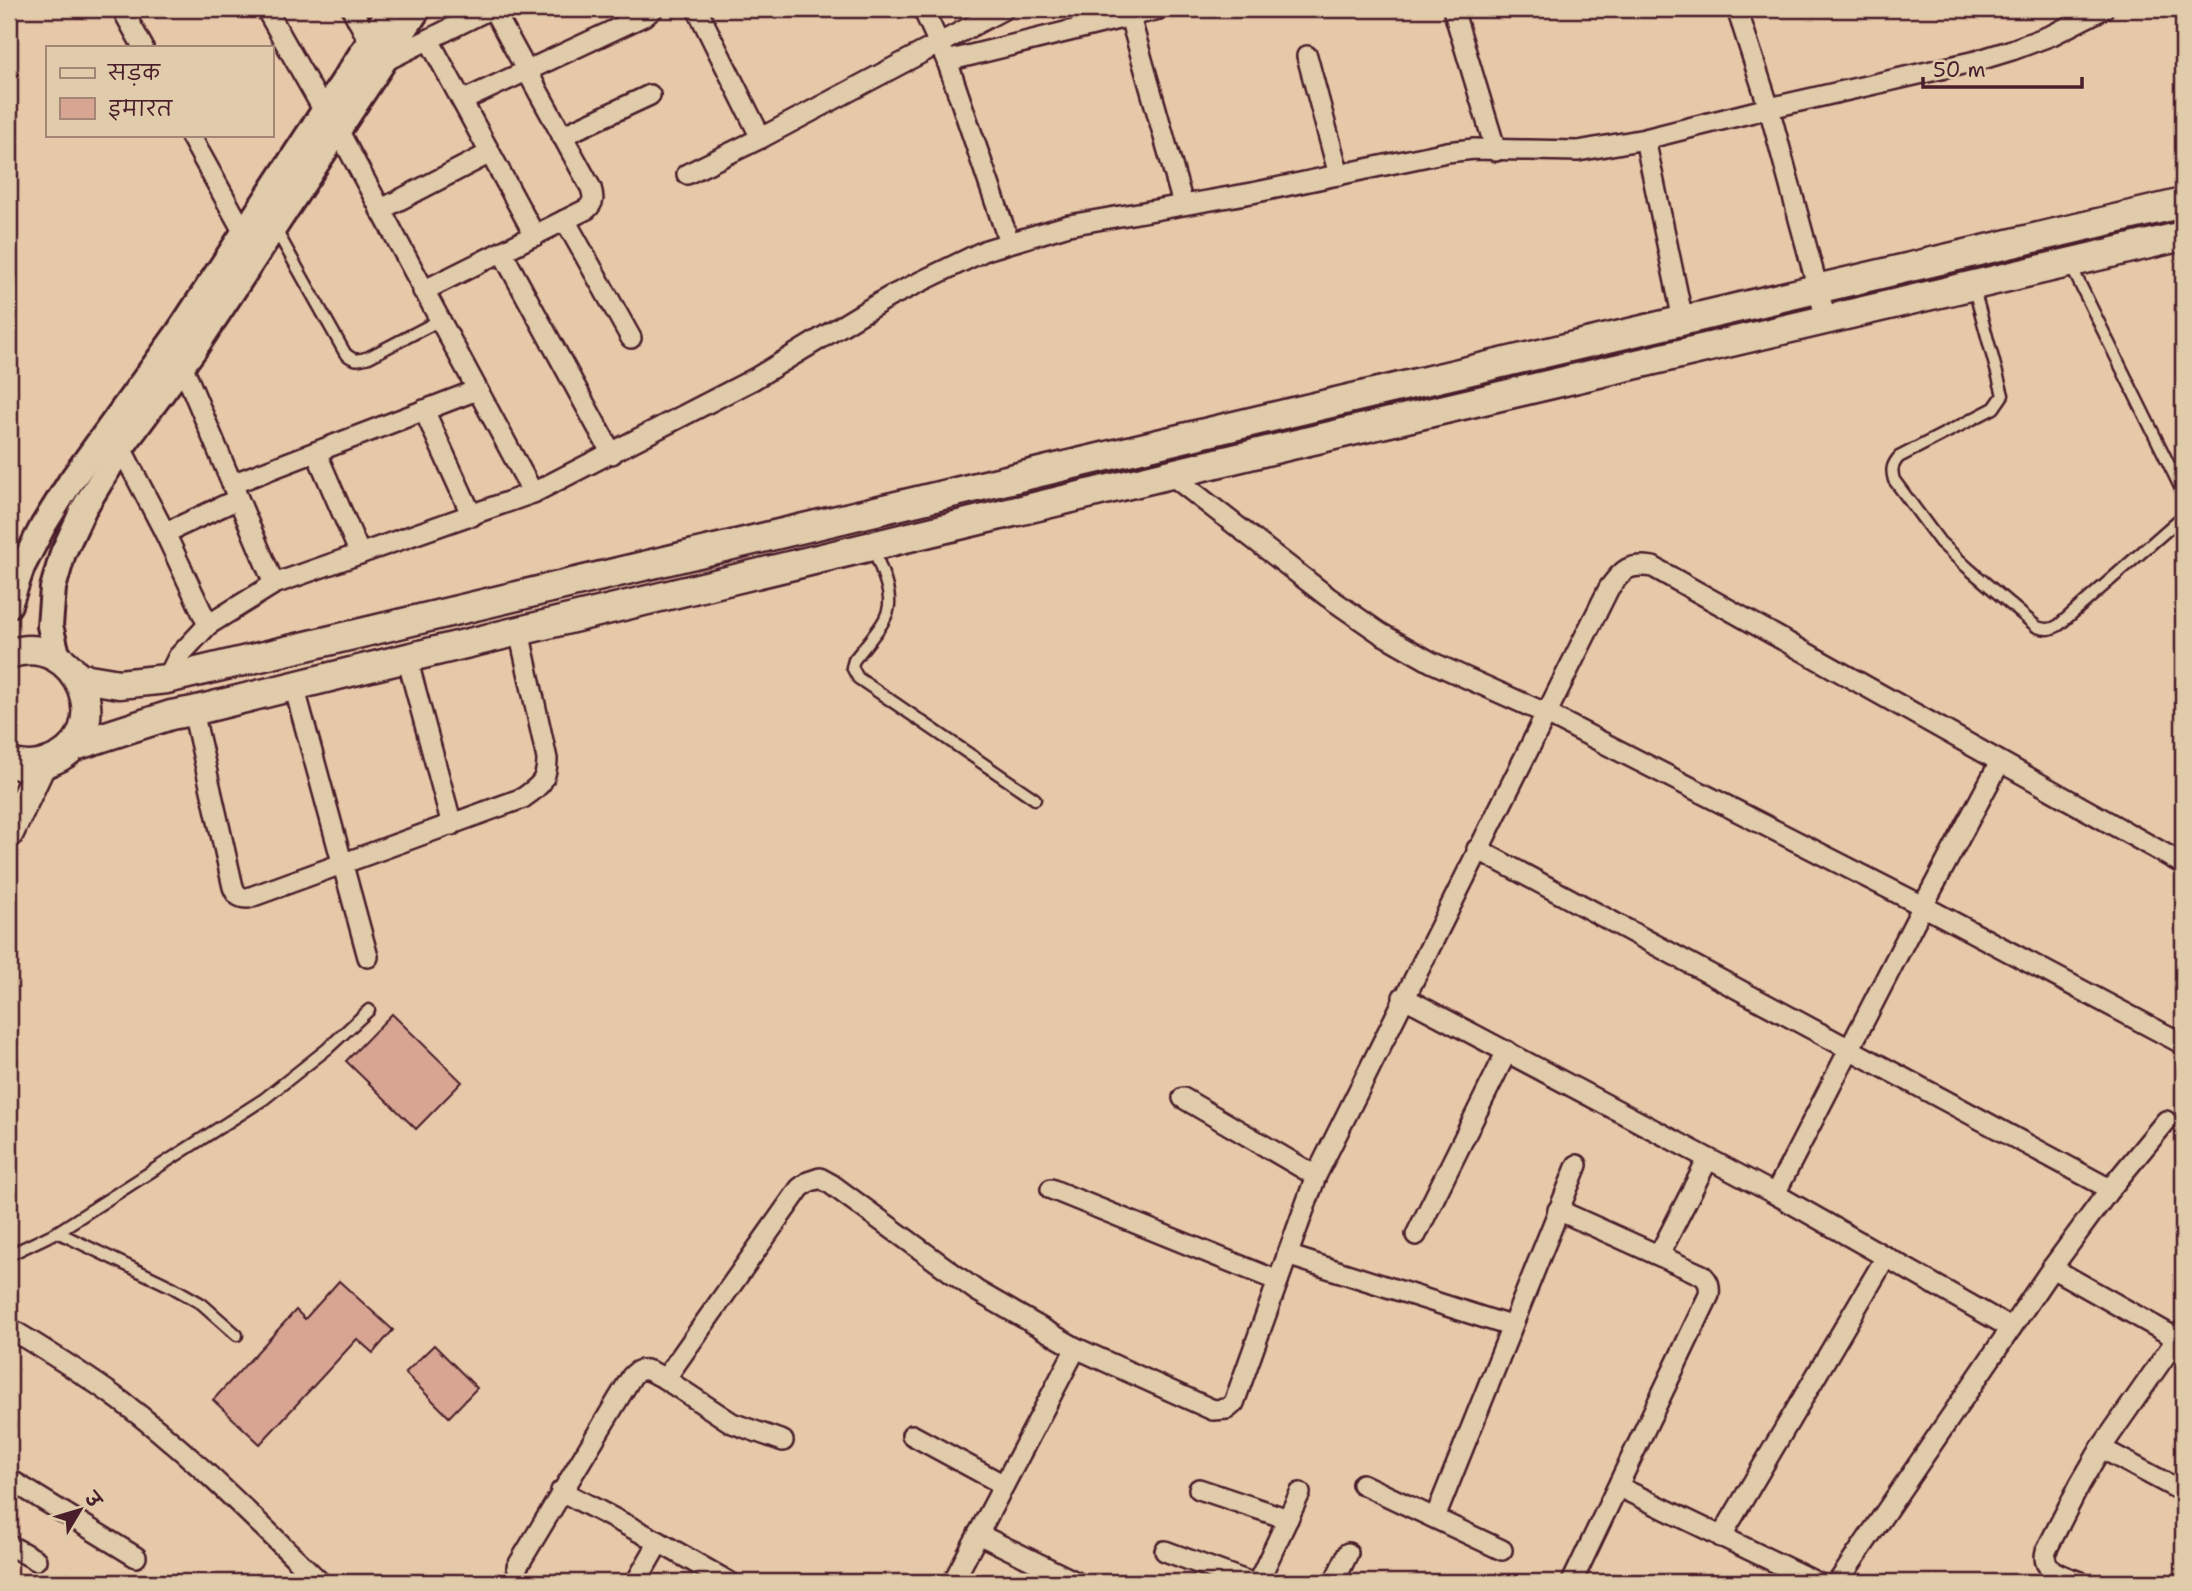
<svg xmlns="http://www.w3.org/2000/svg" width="2192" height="1591" font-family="'Shantell Sans','Playpen Sans Deva',sans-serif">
<rect width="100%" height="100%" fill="#e7c8a9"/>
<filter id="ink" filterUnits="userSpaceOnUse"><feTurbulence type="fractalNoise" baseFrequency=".0143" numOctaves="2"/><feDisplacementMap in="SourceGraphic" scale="14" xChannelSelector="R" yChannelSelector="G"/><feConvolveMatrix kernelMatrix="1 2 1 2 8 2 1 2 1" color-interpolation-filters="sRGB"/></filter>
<g filter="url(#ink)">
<g fill="#d7a592" stroke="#4a1f2b" stroke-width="2">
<path d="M392 1014 462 1082 416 1129 346 1061Z"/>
<path d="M339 1281 393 1330 373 1353 357 1339 260 1444 213 1400 296 1310 305 1319Z"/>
<path d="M434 1345 477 1388 449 1417 405 1373Z"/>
</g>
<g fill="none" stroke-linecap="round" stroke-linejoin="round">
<g stroke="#4a1f2b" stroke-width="15">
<g id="service">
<path d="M276 230 345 353C354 362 359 360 369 357L440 320"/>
<path d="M2070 264 2183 493"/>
<path d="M1974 289 2003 395 1994 408 1899 457C1892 465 1891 470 1894 480L1940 542 1968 568 2037 627C2046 630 2051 630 2059 625L2183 516"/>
<path d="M874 550C898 613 895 608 854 660L852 667 858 678 1035 799"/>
<path d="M57 1232 172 1287 202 1304 237 1335"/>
<path d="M9 1255 57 1232 264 1099 327 1049 369 1010"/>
</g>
</g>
<g stroke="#4a1f2b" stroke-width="24">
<g id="minor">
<path d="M122 9 143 47"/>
<path d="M266 9 324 111"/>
<path d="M352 9 369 41"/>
<path d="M697 9 761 138"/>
<path d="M923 9 947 61 1009 242"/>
<path d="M1453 9 1496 151"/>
<path d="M1737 9 1769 108 1826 319"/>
<path d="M1130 17 1183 204"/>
<path d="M429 40 535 236"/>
<path d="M1307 56 1339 175"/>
<path d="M947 61 1159 9"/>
<path d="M383 62 490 9"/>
<path d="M462 101 646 15 653 9"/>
<path d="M338 130 533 493"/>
<path d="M190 135 244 233"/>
<path d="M562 136 650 95"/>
<path d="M1645 139 1683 320"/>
<path d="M687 174 761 138 1004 9"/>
<path d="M380 210 490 153"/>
<path d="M565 220 631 338"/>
<path d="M502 252 612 454"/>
<path d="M423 291 587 209C594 202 594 198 591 188L493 9"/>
<path d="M183 367 274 584"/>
<path d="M424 410 472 516"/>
<path d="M121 448 165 533 208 625"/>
<path d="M316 452 360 554"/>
<path d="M1170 474 1328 597 1380 633 1431 662 1545 713 1923 906 2183 1044"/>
<path d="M232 484 477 390"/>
<path d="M165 533 238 499"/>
<path d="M407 658 452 825"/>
<path d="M167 679 178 657 208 625 274 584 533 493 754 379 889 297 986 250 1069 225 1252 193 1447 152 1474 149 1578 151 1645 139 1769 108 1976 61 2012 50 2052 35 2103 9"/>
<path d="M294 686 368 957"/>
<path d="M193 711 233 887C236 895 239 898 248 898L523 798C540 786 547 781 547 759L519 631"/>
<path d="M1477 849 2110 1189"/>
<path d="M1403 997 1775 1194 2011 1328"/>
<path d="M1183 1098 1316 1176"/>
<path d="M1051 1189 1278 1281"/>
<path d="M1775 1194 1923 906 2000 762"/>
<path d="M1558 1210 1702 1275C1709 1281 1710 1286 1709 1295L1572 1582"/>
<path d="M1416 1235 1507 1051"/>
<path d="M1287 1255 1510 1326"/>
<path d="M1659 1255 1708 1159"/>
<path d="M2052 1268 2183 1342"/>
<path d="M9 1328C47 1351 86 1375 121 1401 193 1455 256 1521 320 1582"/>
<path d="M665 1379 732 1423 783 1441"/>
<path d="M912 1435 1004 1485"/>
<path d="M2101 1448 2183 1492"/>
<path d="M9 1479 136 1557"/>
<path d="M1362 1484 1502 1550"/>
<path d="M1619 1487 1816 1582"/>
<path d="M1199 1489 1288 1519"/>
<path d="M561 1491 659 1542 729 1582"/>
<path d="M1435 1518 1577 1165"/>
<path d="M978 1534 1076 1582"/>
<path d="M1721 1537 1886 1257"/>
<path d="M9 1545 36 1560"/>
<path d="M1165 1551 1249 1582"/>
<path d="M517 1567 632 1376C643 1364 653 1372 665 1379L800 1188 808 1182 820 1178 831 1184 977 1291 1076 1348"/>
<path d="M636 1582 659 1542"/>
<path d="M953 1582 1076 1348 1213 1410 1227 1409 1234 1403 1316 1176 1609 588C1623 570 1628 563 1653 567L2183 864"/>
<path d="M1258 1582 1300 1493"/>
<path d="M1334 1582 1348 1553"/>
<path d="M1838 1582 2052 1268 2110 1189 2166 1121"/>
<path d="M2080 1582C2065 1576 2040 1572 2046 1551L2080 1484 2101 1448 2183 1330"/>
</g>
</g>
<g stroke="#4a1f2b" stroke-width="30">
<g id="tertiary">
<path d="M9 605 22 567 43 526 71 481 178 333 391 9"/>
<path d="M58 658 50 626 53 588 63 553 84 508 121 448 195 348 418 9"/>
</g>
</g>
<g stroke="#4a1f2b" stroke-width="33">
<g id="secondary">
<path d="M9 654C78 629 120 734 51 761 37 767 23 768 9 762"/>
<path d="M77 677 119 684 167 679 1276 416 2183 203"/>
<path d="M72 747 171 715 193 711 407 658 1275 449 2183 236"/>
<path d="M9 833 41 765"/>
</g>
</g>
<use href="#service" stroke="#e0cbaa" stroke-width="10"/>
<use href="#minor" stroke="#e0cbaa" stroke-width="19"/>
<use href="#tertiary" stroke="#e0cbaa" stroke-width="24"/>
<use href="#secondary" stroke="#e0cbaa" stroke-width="28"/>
</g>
</g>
<rect width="2192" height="1591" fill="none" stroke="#e0cbaa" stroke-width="35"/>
<rect x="18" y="18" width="2157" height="1556" fill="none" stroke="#4a1f2b" stroke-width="2.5" filter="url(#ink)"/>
<rect x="46" y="46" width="228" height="91" fill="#e0cbaa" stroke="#a48677" stroke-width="2"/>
<rect x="60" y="68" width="35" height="10" fill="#e0cbaa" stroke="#a48677" stroke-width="2"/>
<text x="108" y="80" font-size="21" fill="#4a1f2b">सड़क</text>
<rect x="60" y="98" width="35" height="21" fill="#d7a592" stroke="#a48677" stroke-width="2"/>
<text x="108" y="116" font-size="21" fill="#4a1f2b">इमारत</text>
<g transform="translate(80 1510) rotate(52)" stroke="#e0cbaa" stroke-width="5" paint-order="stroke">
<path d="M0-5L12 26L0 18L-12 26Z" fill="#4a1f2b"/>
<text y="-10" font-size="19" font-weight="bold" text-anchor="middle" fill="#4a1f2b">उ</text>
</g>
<path d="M1923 77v10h159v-10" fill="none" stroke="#4a1f2b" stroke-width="3.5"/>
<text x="1933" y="77" font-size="21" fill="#4a1f2b" stroke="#e0cbaa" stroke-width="5" paint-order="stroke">50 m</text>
</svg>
